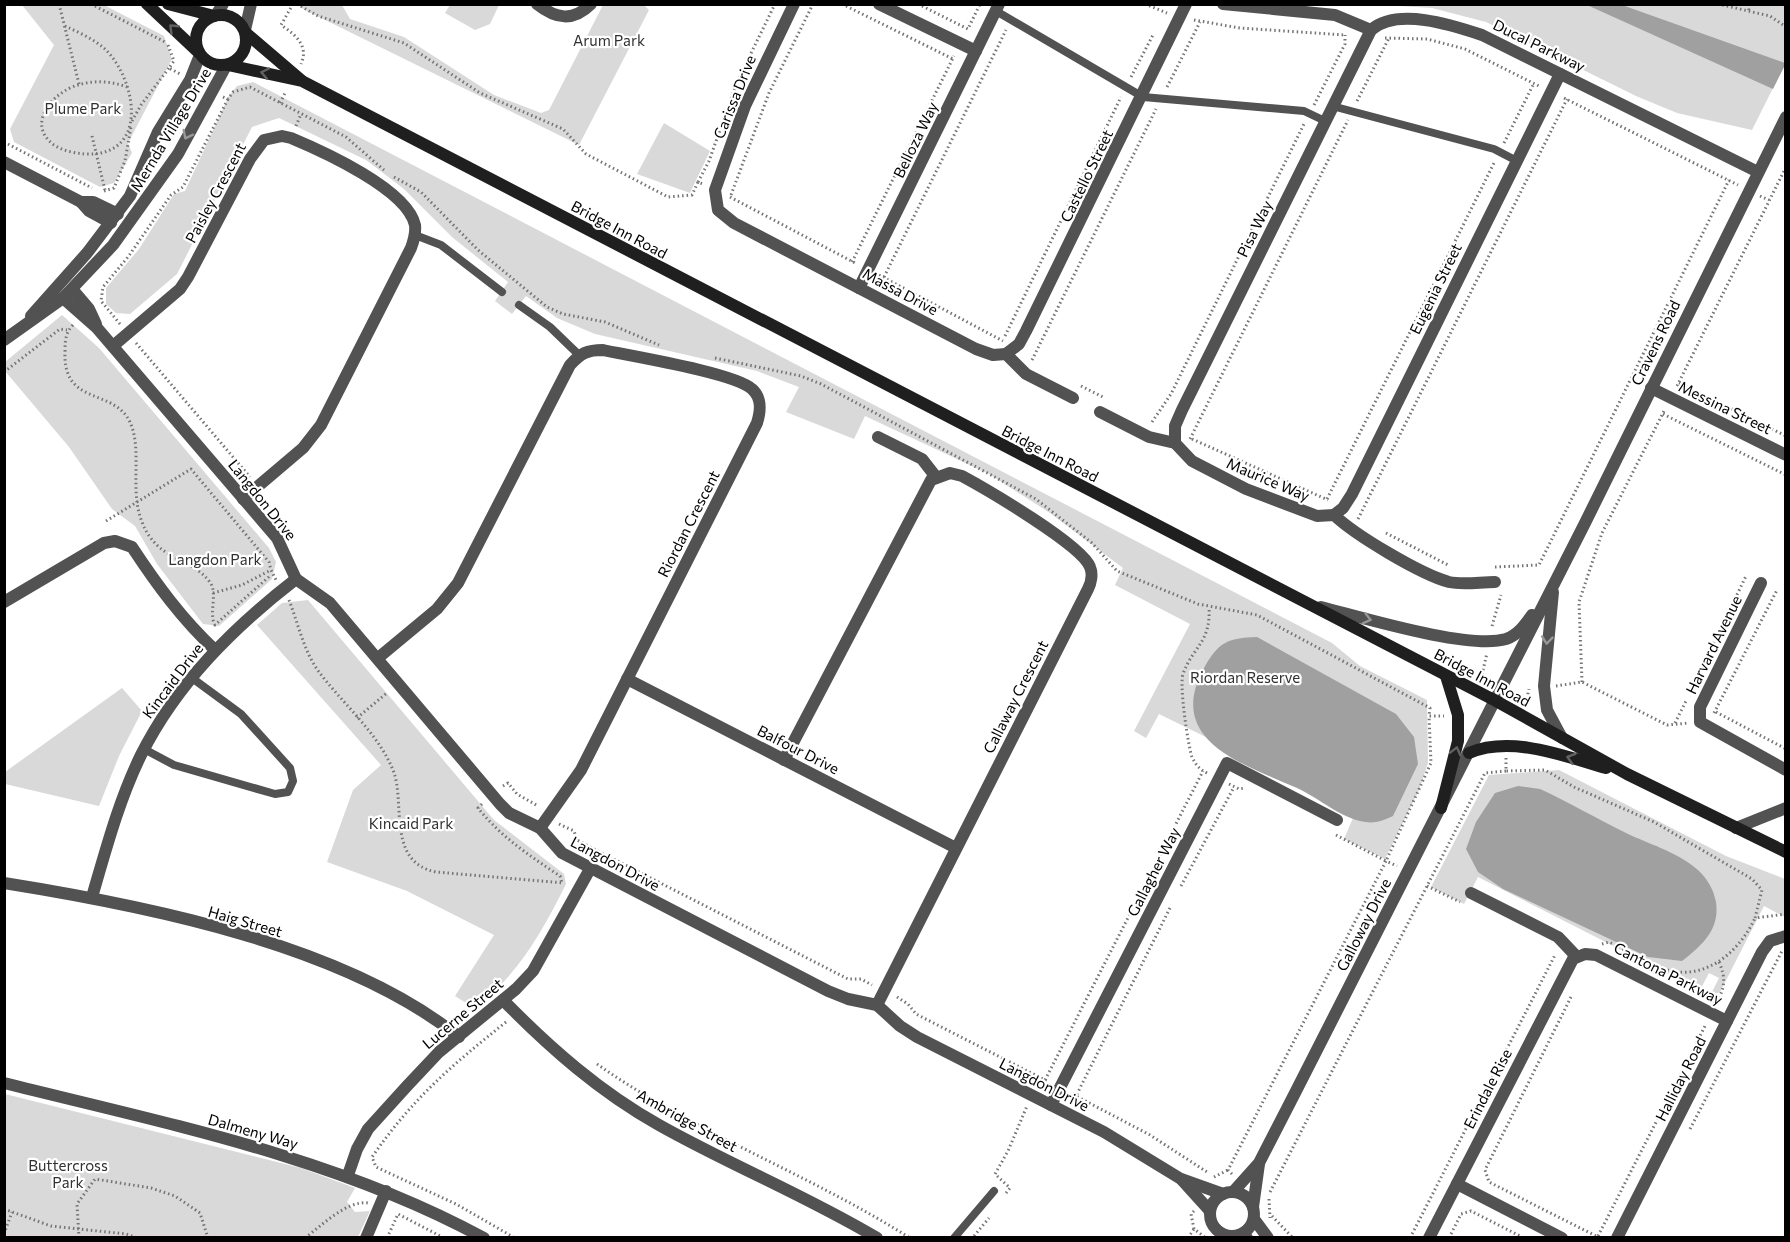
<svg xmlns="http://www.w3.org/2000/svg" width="1790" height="1242" font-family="Commissioner,sans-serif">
<rect width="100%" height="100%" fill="#fff"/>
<g fill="#d9d9d9">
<path d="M22 5H104L164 36 172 59 128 143 132 153 114 183 100 187 14 142 10 129 54 45Z"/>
<path d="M298 5H342L350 19 404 37 494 95 541 113 549 110 603 5H644L649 10 579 145 305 10Z"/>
<path d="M450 5V4L499 5 490 24 475 30 445 13Z"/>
<path d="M1382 5H1784L1785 64 1752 130 1677 113 1636 96 1486 22 1432 8Z"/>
<path d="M253 82 1332 643 1360 666 1427 700 1428 763 1419 790 1385 859 1344 839 1356 811 1159 714 1146 738 1134 731 1190 624 1115 585 1123 568 1050 513 989 474 865 416 854 439 786 412 799 387 757 371 595 334 557 318 526 296 512 314 495 301 508 282 452 237 404 189 366 160 279 118 252 127 177 274 130 314 116 313 106 304V288L139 249 174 194 185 191 229 96 237 86Z"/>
<path d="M664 123 710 151 690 193 637 174Z"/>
<path d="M62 315 99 348 269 548 276 562 272 579 219 626 203 624 157 564 135 526 112 509 69 447 5 371V362Z"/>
<path d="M308 600 494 820 564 874 566 884C542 932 518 976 474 1008L455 996 494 935 407 891 327 862 353 790 381 765 257 625 282 603Z"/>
<path d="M122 688 142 711 119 756 99 806 5 784V772Z"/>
<path d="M1559 770 1726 856 1785 879V917L1764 906 1720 992 1710 996 1719 978 1709 973 1700 990 1478 877 1464 904 1431 887 1489 775Z"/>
<path d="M5 1094 301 1168 355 1188 347 1202 355 1212 370 1211 358 1237H5Z"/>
</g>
<g fill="#a0a0a0">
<path d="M1587 5H1622L1785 63V65L1773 89Z"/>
<path d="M1257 637 1396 714 1414 737 1418 764 1393 816C1388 818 1382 821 1376 822 1349 826 1320 798 1297 788 1246 765 1165 742 1203 670 1218 642 1227 638 1257 637Z"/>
<path d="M1518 786 1540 789C1569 802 1597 819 1626 833 1659 849 1709 860 1716 902 1720 930 1702 945 1682 961L1648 957 1503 889 1478 872 1466 849 1476 822 1495 793Z"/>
</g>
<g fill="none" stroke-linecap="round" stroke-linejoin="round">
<g stroke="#747474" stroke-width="3" stroke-dasharray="1.5 3" stroke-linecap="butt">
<path d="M59 4 79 84"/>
<path d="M91 4 167 43"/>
<path d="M293 4 281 25C296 35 309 46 301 64"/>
<path d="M297 4 318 16 404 43 480 93 563 129 586 154 668 197 692 195 698 182 703 184"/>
<path d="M842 4 953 59"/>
<path d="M918 4 968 29 980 4"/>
<path d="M1145 4 1167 13"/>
<path d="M1718 4 1770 16 1786 27"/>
<path d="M1748 4 1749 11"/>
<path d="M1194 20 1240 28 1345 35"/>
<path d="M65 26C78 32 94 39 105 49 137 80 150 157 85 154 75 153 63 151 54 145 25 124 53 92 78 85 94 80 111 81 127 87"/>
<path d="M1385 38 1427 39 1465 49 1539 86"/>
<path d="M168 45 174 61 169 68 180 74"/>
<path d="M1131 77 1153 35"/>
<path d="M1167 87 1200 22"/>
<path d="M223 97 228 99 233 92 250 87 346 137 384 170"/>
<path d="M1564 98 1738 185"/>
<path d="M1357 101 1389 38"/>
<path d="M280 103 286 91"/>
<path d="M1314 105 1345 44V35"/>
<path d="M132 121 141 105 169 68"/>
<path d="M296 126 301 114"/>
<path d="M92 136 105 190"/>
<path d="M4 142 92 188"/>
<path d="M1504 143 1534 83"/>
<path d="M394 177 421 192 478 250 547 307 563 314 605 322 659 345"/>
<path d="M698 182 709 161 737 82 775 4"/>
<path d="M104 191 114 188 125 161 131 127"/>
<path d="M731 195 769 93 813 4"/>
<path d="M1760 196 1769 200"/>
<path d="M730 197 857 264"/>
<path d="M852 262 954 56"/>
<path d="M879 275 1003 341"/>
<path d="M884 277 1006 30"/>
<path d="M120 324 101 301 103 287 128 257 171 195 183 187 228 99"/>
<path d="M73 325C66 332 65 340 65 350 62 407 113 387 130 422 143 451 129 490 142 522 157 561 189 556 209 581 219 593 208 612 215 625L271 575"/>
<path d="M1005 336 1121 97"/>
<path d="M136 343 250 477"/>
<path d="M715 358 801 376 821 384 1036 499 1092 543 1117 571 1198 604 1257 615 1430 708 1429 716H1444"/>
<path d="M1032 360 1156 109"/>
<path d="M4 372 60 329 67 330"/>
<path d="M1679 383 1786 436"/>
<path d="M1081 386 1105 398"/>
<path d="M1677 386 1786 167"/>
<path d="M1663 414 1786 475"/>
<path d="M1152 422 1171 394 1304 124"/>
<path d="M1190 439 1348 120"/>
<path d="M1192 439 1328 500"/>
<path d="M1327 499 1494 163"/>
<path d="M1358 519 1567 99"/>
<path d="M106 521 191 469 269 562 271 570"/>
<path d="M1386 533 1450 566"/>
<path d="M1495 567 1539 565 1729 180"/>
<path d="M213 593 242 585 271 570 276 580"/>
<path d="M289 600C298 623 304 652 319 672 343 704 378 733 393 770 406 802 386 862 436 872L564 883"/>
<path d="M1492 626 1501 595"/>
<path d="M1481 679 1487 653"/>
<path d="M1696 680 1746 576"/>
<path d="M1582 682 1579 602 1602 533 1664 411"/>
<path d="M1556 686 1582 682 1667 725 1689 723"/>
<path d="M1526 703 1529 689"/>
<path d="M1716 712 1786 749"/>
<path d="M1714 713 1777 590"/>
<path d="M357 718 388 692"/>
<path d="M1675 723 1687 699"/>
<path d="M1506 758V771L1545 770 1574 787 1654 822 1752 879 1762 890 1755 918 1786 914"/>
<path d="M1207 773C1199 769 1196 765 1192 757 1188 746 1179 684 1183 674 1193 646 1211 643 1209 607"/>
<path d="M1229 784 1239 789 1245 788"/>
<path d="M503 786 508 783 517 794 538 806"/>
<path d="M482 804 478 808C501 837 530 856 560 876L562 883"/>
<path d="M559 824 574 831 577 840 594 849 848 979H861L872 985"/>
<path d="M1336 835 1386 861 1431 763 1429 716"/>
<path d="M1181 886 1234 787"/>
<path d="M1427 886 1460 902"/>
<path d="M1170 908 1076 1096 1150 1135 1207 1172"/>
<path d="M1602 944 1609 942C1628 951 1647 964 1667 970 1706 981 1740 951 1755 918"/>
<path d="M897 997 908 1004 916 1014 1047 1081"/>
<path d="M1571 997 1485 1170 1489 1182 1600 1238"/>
<path d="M1717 1002C1725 987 1726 978 1719 962"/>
<path d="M506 1022C451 1066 413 1098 372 1157L376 1167 456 1204 515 1238"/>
<path d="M597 1064C695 1133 809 1174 910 1238"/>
<path d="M1045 1080 1203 771"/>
<path d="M1690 1129 1782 951"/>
<path d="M1232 1174 1228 1170 1386 861 1397 866"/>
<path d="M1214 1177 1228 1170"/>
<path d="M1270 1192 1485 773 1506 771"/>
<path d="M1006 1193 1010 1188 995 1174 1008 1151 1027 1106"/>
<path d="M1269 1199 1270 1218"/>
<path d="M4 1209 51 1226 126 1234 137 1238"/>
<path d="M1194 1211 1191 1214 1194 1229 1206 1238"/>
<path d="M1272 1216 1293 1238"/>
<path d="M4 1234 12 1212"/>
<path d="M974 1236 989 1218"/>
<path d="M1598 1236 1705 1026"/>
<path d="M79 1238 77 1204 95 1179 151 1188 175 1196 200 1213 208 1238"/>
<path d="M305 1238C321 1226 347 1200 368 1203"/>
<path d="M387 1238 398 1214 444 1238"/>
<path d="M1188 1238 1194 1229"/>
<path d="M1410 1238 1555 955"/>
<path d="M1449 1238 1461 1214 1471 1211 1524 1238"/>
<path d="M1784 1238 1786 1235"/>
</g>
<g stroke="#525252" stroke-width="8">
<path d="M996 11 1143 97 1304 111 1325 121"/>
<path d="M1332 106 1494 149 1517 161"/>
<path d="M415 235 441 245 502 292"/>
<path d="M519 305 550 327 579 355"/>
<path d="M144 749 174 765 275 794 288 792 293 781 290 768 241 714 192 678"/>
<path d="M954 1238 994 1191"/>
</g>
<g stroke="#525252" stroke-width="12">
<path d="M537 4C556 19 573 22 591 4"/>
<path d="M794 4 745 106 715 190 718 210 734 223 976 349 993 355 1006 354 1026 374 1073 398"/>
<path d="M879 4 976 51"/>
<path d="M1223 4 1335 15 1371 30C1397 7 1452 25 1482 35L1758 172"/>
<path d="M4 162 81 202 89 211 111 223"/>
<path d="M81 202H93L118 214"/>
<path d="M859 288 999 4"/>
<path d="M72 289 89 309 96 324"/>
<path d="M63 298 97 328 277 538 296 579 330 603 500 804 509 813 540 828 562 853 828 991 848 999 877 1005 900 1026 917 1037 1104 1132 1181 1179 1223 1194"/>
<path d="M113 346 180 289 188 277 250 159 264 140 282 136 291 138C322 151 407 189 415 225 416 233 414 240 411 248L321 425 303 448 243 499"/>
<path d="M1006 354 1019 344 1026 331 1186 4"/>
<path d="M1651 388 1786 455"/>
<path d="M1100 412 1149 437 1175 443 1192 461 1246 489 1317 516 1334 515C1355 535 1420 574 1449 582 1463 585 1480 582 1495 582"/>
<path d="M878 437 922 459 936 477"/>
<path d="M1175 443V426L1182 410 1371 30"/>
<path d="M1334 515 1343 508 1352 494 1560 74"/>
<path d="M1761 583 1700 707V722L1786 770"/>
<path d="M4 602 104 543 115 541 132 547C157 585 182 619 215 650"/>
<path d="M378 658 437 609 458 583 570 365C581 353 587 350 603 350 631 356 735 373 752 389 762 398 761 410 757 423L581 770 540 828"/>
<path d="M627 679 956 848"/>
<path d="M784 760 931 480 950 473 962 476C986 489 1082 545 1090 567 1093 574 1091 583 1088 589L877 1005"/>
<path d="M1736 828 1786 808"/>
<path d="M4 883C148 906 344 945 459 1037"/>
<path d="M1471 893 1558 937 1576 956"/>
<path d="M92 897C106 849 119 800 141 755 177 683 234 627 296 579"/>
<path d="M503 1000C550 1048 600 1092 659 1125 730 1165 807 1196 877 1238"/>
<path d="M4 1083C168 1124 335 1157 484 1238"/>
<path d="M1051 1105 1227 763 1337 820"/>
<path d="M348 1175 357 1149 368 1129 407 1086 439 1052 516 989 533 971 590 869"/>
<path d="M1182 1180 1210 1211"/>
<path d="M1457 1184 1562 1238"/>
<path d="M1254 1219 1268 1238"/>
<path d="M1239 1235 1247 1238"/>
<path d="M366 1238 386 1191"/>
<path d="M1429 1238 1573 959 1585 954 1596 955 1727 1021"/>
<path d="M1617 1238 1762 952 1770 941 1786 936"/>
</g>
<g stroke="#525252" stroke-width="12">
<path d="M216 15 223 4"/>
<path d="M245 30 251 4"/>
<path d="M31 316 87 253 130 196 158 132 190 80 200 55"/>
<path d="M4 340 63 298 113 245 178 154 226 66"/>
<path d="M1553 592 1544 686 1547 710 1562 738"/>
<path d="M1321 607C1361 617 1469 650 1506 639 1518 635 1525 625 1532 615"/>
<circle cx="1232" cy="1214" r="22"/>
<path d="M1233 1192 1259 1163 1295 1093 1585 523 1786 117"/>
<path d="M1253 1207 1259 1164"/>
</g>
<g stroke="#1f1f1f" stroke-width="12">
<path d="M147 4 198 52"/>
<path d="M168 4 214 16"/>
<circle cx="221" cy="40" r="25"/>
<path d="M246 33 301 80"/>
<path d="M228 65 302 81 1496 701 1627 774 1786 852"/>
<path d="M1469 753C1511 735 1564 756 1606 768"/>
<path d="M1441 808 1458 741V715L1446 676"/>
</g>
</g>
<defs><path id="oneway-chevron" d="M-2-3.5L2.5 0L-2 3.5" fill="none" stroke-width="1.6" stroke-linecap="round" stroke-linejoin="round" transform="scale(1.5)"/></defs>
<g stroke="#626262">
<use href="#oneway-chevron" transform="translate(173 28) rotate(-136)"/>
<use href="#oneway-chevron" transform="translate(265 73) rotate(-168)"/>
<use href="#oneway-chevron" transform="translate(1456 751) rotate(-76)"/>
<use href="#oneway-chevron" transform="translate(1571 758) rotate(-164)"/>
</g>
<g stroke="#979797">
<use href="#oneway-chevron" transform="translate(187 135) rotate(117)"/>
<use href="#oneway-chevron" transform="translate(1367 619) rotate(15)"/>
<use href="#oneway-chevron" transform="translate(1547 640) rotate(96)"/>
</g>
<g text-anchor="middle" stroke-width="4.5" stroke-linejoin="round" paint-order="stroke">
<g font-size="15" fill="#303030" stroke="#fff">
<text x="609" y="46">Arum Park</text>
<text x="83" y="114">Plume Park</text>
<text x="215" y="565">Langdon Park</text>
<text x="1245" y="683">Riordan Reserve</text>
<text x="411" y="829">Kincaid Park</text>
<text x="68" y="1171">Buttercross<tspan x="68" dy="17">Park</tspan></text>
</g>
<g font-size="15" fill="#000" stroke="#fff">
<text transform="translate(1539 46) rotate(26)" y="5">Ducal Parkway</text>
<text transform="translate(735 97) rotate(-68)" y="5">Carissa Drive</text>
<text transform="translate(171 130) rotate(-59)" y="5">Mernda Village Drive</text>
<text transform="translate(916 140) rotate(-64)" y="5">Belloza Way</text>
<text transform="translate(1087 176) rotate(-64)" y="5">Castello Street</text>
<text transform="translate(216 193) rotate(-62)" y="5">Paisley Crescent</text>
<text transform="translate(1255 229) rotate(-64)" y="5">Pisa Way</text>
<text transform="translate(619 230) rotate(28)" y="5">Bridge Inn Road</text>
<text transform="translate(1436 289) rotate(-64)" y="5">Eugenia Street</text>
<text transform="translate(900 292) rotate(28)" y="5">Massa Drive</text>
<text transform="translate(1656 343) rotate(-64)" y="5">Cravens Road</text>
<text transform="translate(1725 408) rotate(26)" y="5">Messina Street</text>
<text transform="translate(1050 454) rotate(27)" y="5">Bridge Inn Road</text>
<text transform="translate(1268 480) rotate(23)" y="5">Maurice Way</text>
<text transform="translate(262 500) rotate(51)" y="5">Langdon Drive</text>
<text transform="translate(689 524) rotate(-63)" y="5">Riordan Crescent</text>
<text transform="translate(1714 645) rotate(-64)" y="5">Harvard Avenue</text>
<text transform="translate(1482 678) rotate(28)" y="5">Bridge Inn Road</text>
<text transform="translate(173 681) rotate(-53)" y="5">Kincaid Drive</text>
<text transform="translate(1016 697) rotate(-63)" y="5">Callaway Crescent</text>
<text transform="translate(798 750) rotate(27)" y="5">Balfour Drive</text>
<text transform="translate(615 864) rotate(28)" y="5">Langdon Drive</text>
<text transform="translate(1154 872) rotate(-63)" y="5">Gallagher Way</text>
<text transform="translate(245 922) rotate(16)" y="5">Haig Street</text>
<text transform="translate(1364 925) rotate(-63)" y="5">Galloway Drive</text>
<text transform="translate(1668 974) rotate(27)" y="5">Cantona Parkway</text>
<text transform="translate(463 1014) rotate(-40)" y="5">Lucerne Street</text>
<text transform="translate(1681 1079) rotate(-63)" y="5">Halliday Road</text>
<text transform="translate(1044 1085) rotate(27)" y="5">Langdon Drive</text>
<text transform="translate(1488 1089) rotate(-63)" y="5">Erindale Rise</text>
<text transform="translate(687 1121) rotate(29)" y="5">Ambridge Street</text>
<text transform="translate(253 1132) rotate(16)" y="5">Dalmeny Way</text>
</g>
</g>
<rect width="1790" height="1242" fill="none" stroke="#000000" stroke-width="12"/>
</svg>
